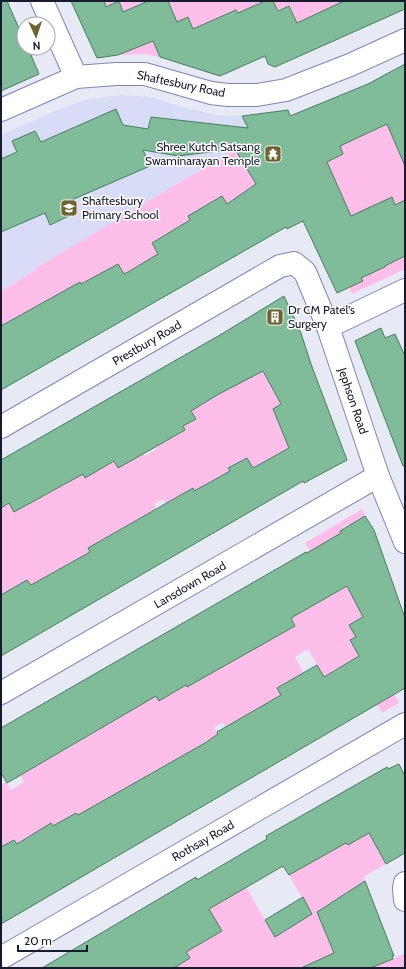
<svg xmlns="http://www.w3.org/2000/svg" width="406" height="969" font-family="Cabin,sans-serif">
<rect width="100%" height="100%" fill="#e7e9f4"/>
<path fill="#d8dcf6" d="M120 95 151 97 181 107 217 115 242 116 249 131 236 149 37 267V269L1 291V135L46 115 84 100Z"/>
<g fill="#fdbfea">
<path d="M104 1H148L137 6 160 57 144 54 118 55 123 12 119 2 106 7Z"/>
<path d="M168 1H265L247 34 236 10 226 15 220 46 210 21 196 28 199 35 197 37 188 17 177 22Z"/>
<path d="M273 1H345L309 17 299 26 290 6 278 11Z"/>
<path d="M380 108 398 150 405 147V200L395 205 392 197 393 233 405 262V269L352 294 349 287 363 281 361 278 385 267 374 242 337 225 333 217 349 210 337 184 298 202 315 170 329 160 343 154 339 145Z"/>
<path d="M236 149 269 206 253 188 227 204 222 196 188 216 190 221 152 243 158 254 124 274 118 264 1 326V291L37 269V267Z"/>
<path d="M257 336 281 404 273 409 281 429 302 418 303 459 273 457 265 461 270 470 253 468 239 462 229 468 234 479 221 476 203 486 177 524 163 499 154 504 157 509 88 548 94 559 81 566 77 559 67 564 70 572 69 586 59 569 50 574 40 602 27 580 11 590 10 607 1 591V508L9 503 15 512 55 489 52 479 58 488 69 482 68 480 95 464 140 448 145 456 158 448 154 441 171 438 185 430 166 397 195 418 190 409 195 378 209 401 219 395 214 385Z"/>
<path d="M362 509 365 516 350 525 349 524 342 528 343 530 340 531 341 533 328 541 340 574 347 588 352 586 384 673 399 703 382 713 354 665 338 668 324 677 308 649 295 657 310 684 304 705 290 680 277 688 284 700 269 702 256 709 229 733 223 723 214 727 230 756 213 737 205 742 209 750 183 765 178 758 137 781 82 822 76 813 67 818 59 837 51 823 39 831 18 847 15 840 10 842 1 871V785L6 782 11 790 24 782 9 752 56 742 62 752 75 744 71 736 76 733 80 741 97 731 91 722 102 716 107 725 117 720 110 708 141 701 143 704 151 699 139 679 144 676 159 701 185 684 187 687 235 659 241 618 258 647 276 637 288 614 319 573 306 552 309 550 305 543Z"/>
<path d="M367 823 390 839 376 846 386 864 363 877 365 881 321 909 329 930 325 932 331 947 337 944 333 968H162L179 965 190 958 186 952 222 931 206 903 246 887 275 937 312 914 287 872 314 857 338 828 348 845Z"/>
<path d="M404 954 405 968H370Z"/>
</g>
<g fill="#81bc9a" stroke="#447e5f">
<path d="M1 1H7L24 40V48H28L39 74 1 91Z"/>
<path d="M71 1H104L106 7 119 1 123 12 148 1H168L177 22 188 17 193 29 236 10 238 13 265 1H273L278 11 289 6 297 23 344 1H405V9L275 67 268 64 265 56 220 76 160 57 153 41 118 55 97 58Z"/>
<path d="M405 64V166L387 124 340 146 343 154 327 162 351 216 392 197 395 205 405 200V256L385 266V267L361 278 363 281 337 293 303 221 287 229 286 227 1 390V326L80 282 81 284 118 264 124 274 128 272 158 254 152 243 190 220 188 216 222 196 227 204 256 184 235 149 178 156 143 150 150 166 67 202 73 214 50 225 45 213 1 232V159L17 152 12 141 35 131 41 142 116 109 123 125 148 129 151 117 248 128 242 116 288 110 290 116 368 84Z"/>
<path d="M284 296 301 333 311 364 347 460 304 483 303 481 1 656V595L27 580 31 585 90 552 88 548 193 488 194 491 214 480 230 471 228 468 247 458 253 468 289 448 273 409 281 404 263 371 219 394 191 411 196 419 183 426 185 430 143 454 118 468 114 461 85 478 83 474 14 512 9 503 1 508V460L220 335Z"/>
<path d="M381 328 385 338 395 334 405 356V466H403L355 341Z"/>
<path d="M365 516 374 530 405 618V688L1 924V847L14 840 17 844 51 823 53 826 76 813 78 815 205 743 218 734 217 732 281 695 277 688 317 665 324 677 359 656 350 640 356 637 349 625 363 617 347 586 291 618 295 626 187 687 186 685 159 701 156 696 7 783 1 773V728L306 552 307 553 341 533 340 531Z"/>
<path d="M399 764 405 776V853L386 864 369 833 348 845 346 843 289 875 283 866 209 909 222 931 186 952 190 958 174 968H42L196 877 197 880 267 839 266 836 387 767 388 769Z"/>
<path d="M365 881 394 956H392L393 959 370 968H301L334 953 317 912Z"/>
<path d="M303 897 312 914 275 937 265 920Z"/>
</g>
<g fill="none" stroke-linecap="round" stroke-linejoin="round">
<g stroke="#7e85ba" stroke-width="24">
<g id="minor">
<path d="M42 1 76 77"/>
<path d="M1 110 76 77 116 74H145L211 93 228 95H257L286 90 350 65 405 40"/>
<path d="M328 327 405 290"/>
<path d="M1 427 280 266 294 263 305 272 328 327 378 476 405 542"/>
<path d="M1 693 378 476"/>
<path d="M405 883 404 888 405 900"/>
<path d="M1 958 405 724"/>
</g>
</g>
<use href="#minor" stroke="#fff" stroke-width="22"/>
</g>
<defs>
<g id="temple-square" transform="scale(0.9)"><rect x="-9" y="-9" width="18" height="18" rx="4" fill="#6e6330" stroke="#fff"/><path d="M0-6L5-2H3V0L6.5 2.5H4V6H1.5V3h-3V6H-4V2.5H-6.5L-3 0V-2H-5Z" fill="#fff"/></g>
<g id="school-square" transform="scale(0.9)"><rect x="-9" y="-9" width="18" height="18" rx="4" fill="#6e6330" stroke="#fff"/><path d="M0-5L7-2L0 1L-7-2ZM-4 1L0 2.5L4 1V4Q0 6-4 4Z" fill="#fff"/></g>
<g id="building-square" transform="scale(0.9)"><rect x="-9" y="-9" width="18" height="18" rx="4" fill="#6e6330" stroke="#fff"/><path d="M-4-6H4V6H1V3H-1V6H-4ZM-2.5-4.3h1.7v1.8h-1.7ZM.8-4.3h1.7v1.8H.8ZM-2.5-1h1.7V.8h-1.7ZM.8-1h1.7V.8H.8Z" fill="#fff"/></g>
</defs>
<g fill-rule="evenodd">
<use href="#temple-square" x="273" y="154"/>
<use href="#school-square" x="69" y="208"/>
<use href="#building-square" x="275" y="317"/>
</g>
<g text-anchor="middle" stroke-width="3" stroke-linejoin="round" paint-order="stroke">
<g font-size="12" fill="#181a2f" stroke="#fff">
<text transform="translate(181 84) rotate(12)" y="4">Shaftesbury Road</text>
<text transform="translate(147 343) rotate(-30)" y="4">Prestbury Road</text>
<text transform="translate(353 401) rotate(71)" y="4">Jephson Road</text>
<text transform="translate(190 585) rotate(-30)" y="4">Lansdown Road</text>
<text transform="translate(203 841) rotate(-30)" y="4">Rothsay Road</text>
</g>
<g font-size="12" fill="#181a2f" stroke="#fff" text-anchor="start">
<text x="260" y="151" text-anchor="end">Shree Kutch Satsang<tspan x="260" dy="14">Swaminarayan Temple</tspan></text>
<text x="82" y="205">Shaftesbury<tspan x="82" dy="14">Primary School</tspan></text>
<text x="288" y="314">Dr CM Patel's<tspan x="288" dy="14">Surgery</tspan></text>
</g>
</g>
<rect width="406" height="969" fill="none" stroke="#181a2f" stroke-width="4"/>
<g transform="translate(36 36) rotate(177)"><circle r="19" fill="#ffffff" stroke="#a3a3ac"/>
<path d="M0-3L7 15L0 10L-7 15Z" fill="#6e6330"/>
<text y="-6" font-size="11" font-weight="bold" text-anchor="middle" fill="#181a2f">N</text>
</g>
<path d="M18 945v6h69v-6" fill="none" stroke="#181a2f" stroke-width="2"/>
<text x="24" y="945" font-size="12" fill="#181a2f" stroke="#ffffff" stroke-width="3" paint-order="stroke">20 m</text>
</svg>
